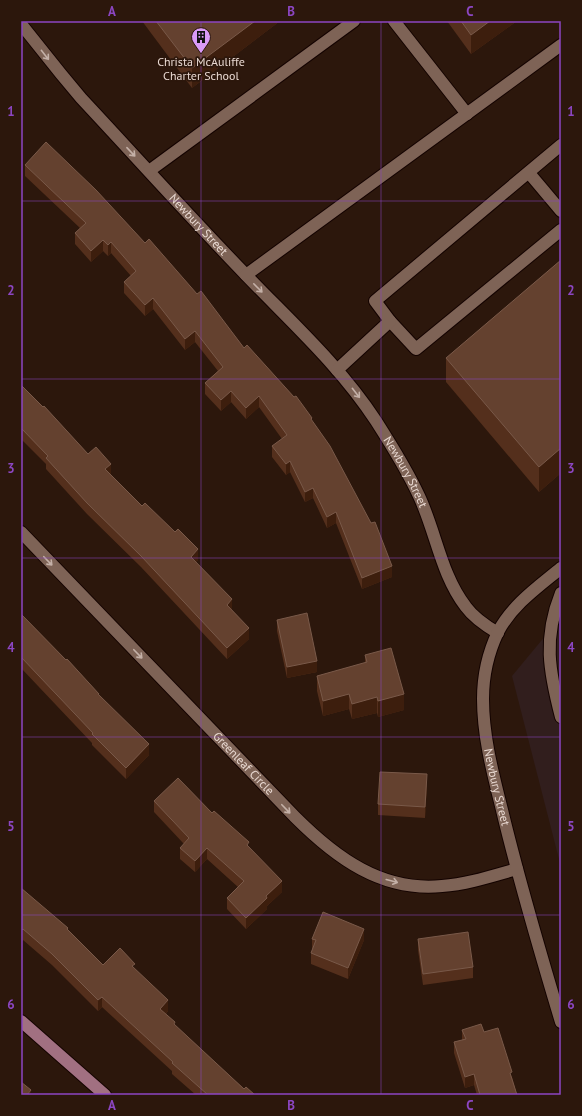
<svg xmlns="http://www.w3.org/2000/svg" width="582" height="1116" font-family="'PT Sans',sans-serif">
<rect width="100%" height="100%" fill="#2c170c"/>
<path fill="#311e1d" d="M561 617V867L512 676Z"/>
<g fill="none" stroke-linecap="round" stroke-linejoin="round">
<g stroke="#140300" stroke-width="14">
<g id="minor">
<path d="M394 21 467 114"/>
<path id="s1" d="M21 24 61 74 81 98C136 157 190 217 246 275 291 322 340 366 376 421 392 446 407 470 419 496 436 532 441 575 466 607 474 618 486 626 498 633"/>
<path d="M149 171 354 21"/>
<path d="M529 173 561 211"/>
<path d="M246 275 561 45"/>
<path d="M390 321 416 349 561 230"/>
<path d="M337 370 390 321 375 301 561 145"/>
<path id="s2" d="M21 532 295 817C336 858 382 892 442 886 468 884 492 876 517 869"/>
<path id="s3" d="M561 568C538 587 512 605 498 632 488 653 483 676 483 699 483 737 493 774 502 810 519 881 540 952 561 1022"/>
<path d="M561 593C543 638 549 671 561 717"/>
</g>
</g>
<g stroke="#140300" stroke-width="14">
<path id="major" d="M21 1021 105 1095"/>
</g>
<use href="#minor" stroke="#7e6356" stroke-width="12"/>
<use href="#major" stroke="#a17081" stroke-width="12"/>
</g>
<g fill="#542f1c">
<path d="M142 21H280L192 88Z"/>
<path d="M447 21H517L471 54Z"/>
<path d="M25 165 145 243 244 348 312 422 392 577 362 589 336 523 327 528 313 498 305 502 290 472 286 475 272 457V446L282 439 259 407 246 419 231 402 221 411 205 394V383L218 371 195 342 185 350 153 309 145 316 124 293V282L131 276 111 253 108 256 103 251 91 262 75 244V233L80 228 25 176Z"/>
<path d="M561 260V473L539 492 446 382V358Z"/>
<path d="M21 385 88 454 111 474V475L142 506 198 560 196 562 232 610 249 639 227 659 141 567 87 514 46 469V464L21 439Z"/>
<path d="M21 614 99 695 149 755 126 779 92 745V743L21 668Z"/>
<path d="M277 620 317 672 287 678 277 631Z"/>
<path d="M365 655 404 710 378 717 377 713 352 719 349 709 323 716 317 691V676L365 663Z"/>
<path d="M427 785 425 818 378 815V804Z"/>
<path d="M154 801 212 813 249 847 282 892 267 906V909L246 929 227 909V898L238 887 207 859 195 872 180 859V848L184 844 154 812Z"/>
<path d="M21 888 68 930 103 965 135 969 168 1011 166 1014 175 1026 244 1089 255 1095H196L172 1074V1071L102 1007 98 1011 52 965 23 940 21 942Z"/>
<path d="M312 939 364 940 348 979 311 964V953L312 950Z"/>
<path d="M418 939 473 967V978L423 985 418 950Z"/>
<path d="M462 1030 484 1032 512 1077 517 1095H477L474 1085 465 1088 454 1053V1042L462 1040Z"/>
</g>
<g fill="#3d1e0d">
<path d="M255 21H280L192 88V68Z"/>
<path d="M490 21H517L471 54V35Z"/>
<path d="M103 240V251L91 262V251Z"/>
<path d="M111 242V253L108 256V245Z"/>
<path d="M153 298V309L145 316V305Z"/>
<path d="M195 331V342L185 350V339Z"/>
<path d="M231 391V402L221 411V400Z"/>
<path d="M259 396V407L246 419V408Z"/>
<path d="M561 448V473L539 492V467Z"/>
<path d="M290 461V472L286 475V464Z"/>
<path d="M111 464V474L105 480V469Z"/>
<path d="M313 488V498L305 502V492Z"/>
<path d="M336 512V523L327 528V517Z"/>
<path d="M198 549V560L191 568V557Z"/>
<path d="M392 566V577L362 589V578Z"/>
<path d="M232 599V610L227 605Z"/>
<path d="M249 628V639L227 659V648Z"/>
<path d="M317 661V672L287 678V667Z"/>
<path d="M349 694V709L323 716V701Z"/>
<path d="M404 694V710L378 717V701Z"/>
<path d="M377 697V713L352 719V704Z"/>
<path d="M149 744V755L126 779V768Z"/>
<path d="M427 774V785L425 818V807Z"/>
<path d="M207 848V859L195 872V861Z"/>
<path d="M282 881V892L267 906V909L246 929V918L266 896Z"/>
<path d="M23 929V940L21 942V931Z"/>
<path d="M364 929V940L348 979V968Z"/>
<path d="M102 997V1007L98 1011V1000Z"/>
<path d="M168 1000V1011L160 1020V1009Z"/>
<path d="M474 1074V1085L465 1088V1077Z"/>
<path d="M31 1090V1095H27Z"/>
</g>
<g fill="#64412f" stroke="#795949">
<path d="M156 21H255L192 68Z"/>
<path d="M461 21H490L471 35Z"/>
<path d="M46 142 96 190 145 243 149 239 197 294 201 291 244 348 247 345 294 397 296 396 312 418 311 419 330 446 371 523 375 522 392 566 362 578 336 512 327 517 313 488 305 492 290 461 286 464 272 446 287 435 259 396 246 408 231 391 221 400 205 383 223 367 195 331 185 339 153 298 145 305 124 282 136 271 111 242 108 245 103 240 91 251 75 233 86 223 25 165Z"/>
<path d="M561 260V448L539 467 446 358Z"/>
<path d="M21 385 43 407 44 406 88 454 96 447 111 464 105 469 142 506 145 503 175 532 178 529 198 549 191 557 232 599 227 605 249 628 227 648 141 556 87 503 46 458 48 456 21 428Z"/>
<path d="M307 613 317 661 287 667 277 620Z"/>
<path d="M21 614 66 660 67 659 99 694H98L149 744 126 768 92 734 93 733 21 657Z"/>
<path d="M391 648 404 694 378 701 377 697 352 704 349 694 323 701 317 676 367 662 365 655Z"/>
<path d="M380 772 427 774 425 807 378 804Z"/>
<path d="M178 778 212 813 214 811 249 842 247 845 282 881 266 896 267 898 246 918 227 898 244 881 207 848 195 861 180 848 189 838 154 801Z"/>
<path d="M21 888 68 928 67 929 103 965 120 948 135 964 132 966 168 1000 160 1009 175 1022 174 1024 244 1089 246 1087 255 1095H208L172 1063 173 1062 102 997 98 1000 52 954 23 929 21 931Z"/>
<path d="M323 912 364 929 348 968 311 953 316 940 312 939Z"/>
<path d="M468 932 473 967 423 974 418 939Z"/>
<path d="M481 1024 484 1032 498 1028 512 1072 510 1073 517 1095H480L474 1074 465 1077 454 1042 466 1039 462 1030Z"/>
<path d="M21 1082 31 1090 27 1095H28H21Z"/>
</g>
<defs><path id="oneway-shaft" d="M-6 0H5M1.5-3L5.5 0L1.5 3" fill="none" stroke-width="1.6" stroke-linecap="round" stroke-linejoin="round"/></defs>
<g stroke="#c4b0a7">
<use href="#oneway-shaft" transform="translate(45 55) rotate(52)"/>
<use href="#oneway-shaft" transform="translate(131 152) rotate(47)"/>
<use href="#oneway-shaft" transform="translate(258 288) rotate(45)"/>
<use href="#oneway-shaft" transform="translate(356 393) rotate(52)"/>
<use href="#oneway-shaft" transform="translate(48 561) rotate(46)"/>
<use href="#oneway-shaft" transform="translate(138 654) rotate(46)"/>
<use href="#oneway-shaft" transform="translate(286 809) rotate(46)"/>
<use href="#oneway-shaft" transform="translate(392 881) rotate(15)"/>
</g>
<path fill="none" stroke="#8c46c2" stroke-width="1" stroke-opacity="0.55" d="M201 21V1095M381 21V1095M21 201H561M21 379H561M21 558H561M21 737H561M21 915H561"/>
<defs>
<g id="building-pin" transform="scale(1)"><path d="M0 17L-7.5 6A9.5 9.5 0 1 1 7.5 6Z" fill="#d99af7" stroke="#2c170c"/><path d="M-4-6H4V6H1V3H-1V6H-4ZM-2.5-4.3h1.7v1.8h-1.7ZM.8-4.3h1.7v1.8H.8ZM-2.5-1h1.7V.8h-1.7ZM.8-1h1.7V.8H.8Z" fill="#111"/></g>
</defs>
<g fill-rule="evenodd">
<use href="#building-pin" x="201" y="37"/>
</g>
<g text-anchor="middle" stroke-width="3.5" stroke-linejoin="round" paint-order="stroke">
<g font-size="12" fill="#e9d9d2" stroke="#2c170c">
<text x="201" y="66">Christa McAuliffe<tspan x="201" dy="14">Charter School</tspan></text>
</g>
<g font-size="12" fill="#e9d9d2" stroke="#2c170c">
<text dy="4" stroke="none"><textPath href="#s1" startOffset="268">Newbury Street</textPath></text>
<text dy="4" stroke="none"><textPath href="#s1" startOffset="592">Newbury Street</textPath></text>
<text dy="4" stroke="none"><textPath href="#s2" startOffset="321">Greenleaf Circle</textPath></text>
<text dy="4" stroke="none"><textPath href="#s3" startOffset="249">Newbury Street</textPath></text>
</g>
</g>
<rect width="582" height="1116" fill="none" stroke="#2c170c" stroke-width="44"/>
<rect x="22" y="22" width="538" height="1072" fill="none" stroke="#8c46c2" stroke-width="1.5"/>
<g font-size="13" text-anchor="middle" font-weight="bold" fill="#8c46c2">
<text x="112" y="16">A</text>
<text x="291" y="16">B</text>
<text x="470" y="16">C</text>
<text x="11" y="116">1</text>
<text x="571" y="116">1</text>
<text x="11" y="295">2</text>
<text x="571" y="295">2</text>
<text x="11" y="473">3</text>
<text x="571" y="473">3</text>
<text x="11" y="652">4</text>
<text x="571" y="652">4</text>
<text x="11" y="831">5</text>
<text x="571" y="831">5</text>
<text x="11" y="1009">6</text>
<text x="571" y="1009">6</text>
<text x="112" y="1110">A</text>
<text x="291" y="1110">B</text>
<text x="470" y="1110">C</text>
</g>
</svg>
